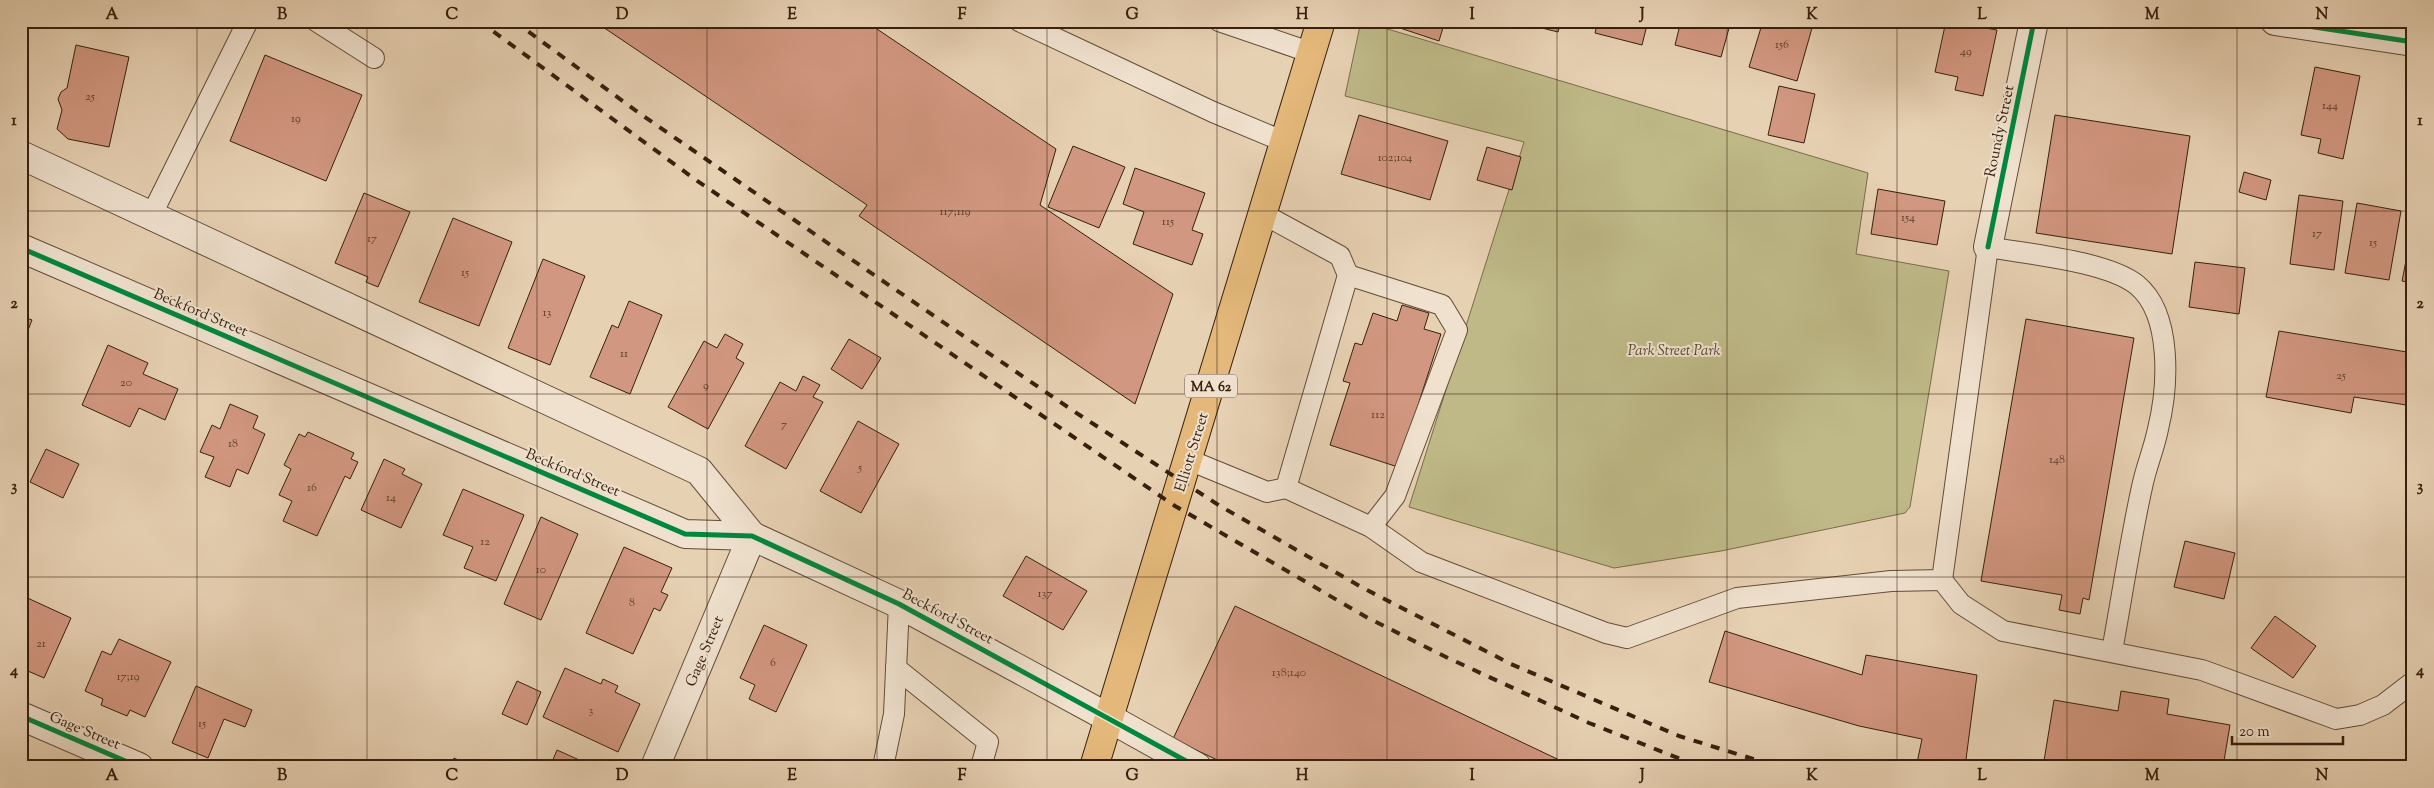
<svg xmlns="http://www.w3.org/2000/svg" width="2434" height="788" font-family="'Sorts Mill Goudy',serif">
<rect width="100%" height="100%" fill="#e7d1b3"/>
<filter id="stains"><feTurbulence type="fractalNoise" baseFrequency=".004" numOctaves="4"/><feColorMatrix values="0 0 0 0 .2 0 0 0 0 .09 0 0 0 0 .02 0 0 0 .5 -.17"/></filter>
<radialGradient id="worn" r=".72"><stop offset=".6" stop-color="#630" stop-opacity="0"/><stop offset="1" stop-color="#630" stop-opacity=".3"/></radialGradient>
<path fill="#beb987" stroke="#7a6c4a" d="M1361 21 1868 173 1856 254 1949 271 1910 507 1905 513 1721 551 1614 568 1409 507 1524 142 1345 96Z"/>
<g fill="#d29780" stroke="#36200d">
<path d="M594 21H865L1056 149 1040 205 1173 294 1135 404 859 216 867 205Z"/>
<path d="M1392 21H1445L1439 41 1391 25Z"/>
<path d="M1540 21H1561L1558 32 1538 27Z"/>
<path d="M1598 21H1648L1642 45 1595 33Z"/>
<path d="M1681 21H1731L1721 57 1675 45Z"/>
<path d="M1763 21H1814L1797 81 1749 67Z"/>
<path d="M1946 21 1997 30 1983 96 1955 90 1958 77 1935 72Z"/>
<path d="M76 45 129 57 109 147 68 139 57 129 62 110 58 99 61 92 67 88Z"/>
<path d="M265 55 362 95 326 181 230 141Z"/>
<path d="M2315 67 2360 76 2343 159 2318 153 2321 139 2301 135Z"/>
<path d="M1779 86 1815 94 1804 143 1768 135Z"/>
<path d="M1359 115 1448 141 1430 200 1341 174Z"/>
<path d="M2055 115 2190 136 2172 254 2036 233Z"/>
<path d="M1073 146 1125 167 1099 228 1048 207Z"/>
<path d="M1487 147 1521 157 1512 190 1477 180Z"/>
<path d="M1135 168 1205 193 1192 230 1203 234 1192 265 1133 244 1144 212 1123 204Z"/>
<path d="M2244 172 2271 180 2266 200 2239 192Z"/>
<path d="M1878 189 1945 201 1937 245 1871 234Z"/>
<path d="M364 193 410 212 378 287 366 282 368 277 335 263Z"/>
<path d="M2299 195 2343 201 2334 270 2290 264Z"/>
<path d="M2357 203 2401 211 2389 280 2345 273Z"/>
<path d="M453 218 512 242 479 326 419 302Z"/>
<path d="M2413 225V283L2402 281Z"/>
<path d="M543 259 585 276 550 365 508 348Z"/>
<path d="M2195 262 2245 268 2239 314 2189 307Z"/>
<path d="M629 301 662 315 630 394 590 377 612 325 618 328Z"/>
<path d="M1402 305 1429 313 1424 329 1441 334 1398 467 1330 445 1350 383 1343 381 1355 343 1362 345 1373 313 1397 321Z"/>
<path d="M21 316 32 320 21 348Z"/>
<path d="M2026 319 2134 338 2089 600 2083 598 2080 614 2059 610 2062 595 1981 581Z"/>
<path d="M2279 331 2413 353V406L2354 397 2351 413 2266 397Z"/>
<path d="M725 334 743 344 736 358 744 363 708 429 668 407 704 341 717 348Z"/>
<path d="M849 339 881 358 862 389 831 369Z"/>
<path d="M108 345 148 363 143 374 178 389 165 420 139 408 130 427 82 405Z"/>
<path d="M803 376 820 385 813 397 823 402 786 469 745 446 780 382 796 391Z"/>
<path d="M230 404 258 416 253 428 265 434 248 474 237 469 230 487 205 477 214 457 200 452 212 425 220 429Z"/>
<path d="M858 421 899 444 861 513 820 491Z"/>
<path d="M308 432 354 453 351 459 358 462 350 479 345 476 317 536 283 521 292 501 279 495 291 469 284 465 299 434 305 437Z"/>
<path d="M46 449 79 464 63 498 30 482Z"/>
<path d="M384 459 405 469 402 474 422 484 401 528 361 510Z"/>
<path d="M463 489 524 515 496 581 464 568 473 547 443 535Z"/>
<path d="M541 517 578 534 541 620 504 604Z"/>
<path d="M2185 541 2235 553 2224 599 2174 587Z"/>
<path d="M624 547 672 568 661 592 668 595 660 611 654 608 633 654 586 633Z"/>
<path d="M1026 556 1087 591 1063 630 1003 596Z"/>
<path d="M21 595 71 618 44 678 21 668Z"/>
<path d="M1235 606 1574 767H1232L1173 739Z"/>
<path d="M2275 616 2316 646 2293 678 2251 648Z"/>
<path d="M764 625 807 645 776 712 749 699 755 685 740 678Z"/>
<path d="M1725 631 1862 675 1866 655 1977 675 1965 767H1939L1917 763 1922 739 1859 726 1709 682Z"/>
<path d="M119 639 171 662 145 717 130 710 127 716 101 705 103 699 85 691 102 651 111 655Z"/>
<path d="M565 668 601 684 603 679 618 686 615 692 640 704 618 752 543 717Z"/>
<path d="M517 681 541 692 527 725 502 714Z"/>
<path d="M196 686 252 710 245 727 224 719 208 758 172 743Z"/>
<path d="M2121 691 2169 699 2167 714 2230 725 2223 767H2043L2054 700 2118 711Z"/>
<path d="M557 750 595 767H550Z"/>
<path d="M454 758 473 767H450Z"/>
</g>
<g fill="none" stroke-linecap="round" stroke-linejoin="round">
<g stroke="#624c36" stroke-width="22">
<g id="service">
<path d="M316 21 374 58"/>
<path d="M1019 21 1213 112 1285 142"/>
<path d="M1219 21 1312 53"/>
<path d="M1263 214 1340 256 1348 275 1286 488"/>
<path d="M151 216 248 21"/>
<path d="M1348 275 1442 305 1457 330 1395 496 1371 527"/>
<path d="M1189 460 1267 492 1286 488"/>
<path d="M1286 488 1371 527 1421 562 1606 633 1627 638 1737 598 1891 581 1942 580 1988 247C2027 254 2107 261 2137 285 2173 315 2168 388 2158 429 2154 449 2146 467 2142 487 2130 541 2122 597 2112 651"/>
<path d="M1942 580 1961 604 2003 631 2202 670 2336 719 2360 715 2383 705 2413 682"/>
<path d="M896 668 988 742 981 767"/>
<path d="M883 767 894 714 899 604"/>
</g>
</g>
<g stroke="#624c36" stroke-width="30">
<g id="minor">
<path d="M1988 247 2034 21"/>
<path d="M21 716 139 767"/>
<path d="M1109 718 1197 767"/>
<path d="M655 767 752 536"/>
</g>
</g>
<g stroke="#624c36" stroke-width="30">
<g id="tertiary">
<path d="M2275 21 2413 42"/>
<path d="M21 155 699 471 752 536"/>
<path d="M21 248 685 534 752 536 899 604 1109 718"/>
</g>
</g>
<g stroke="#36200d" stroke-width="30">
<path id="primary" d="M1094 767 1321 21"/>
</g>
<use href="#service" stroke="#efe1ce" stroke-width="20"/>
<use href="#minor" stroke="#efe1ce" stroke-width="28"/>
<use href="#tertiary" stroke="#efe1ce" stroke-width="28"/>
<use href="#primary" stroke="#e4b87a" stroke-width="28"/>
<g stroke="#36200d" stroke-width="4" stroke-dasharray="9 9" stroke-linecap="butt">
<path d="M479 21 696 180 1175 506 1368 618 1448 658 1589 723 1701 767"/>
<path d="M514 21 639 113 877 277 1075 412 1220 506 1363 588 1511 664 1679 736 1779 767"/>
</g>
<g stroke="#efe1ce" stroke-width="8">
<g id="cycleway">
<path d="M2275 21 2413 42"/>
<path d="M1988 247 2034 21"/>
<path d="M21 248 685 534 752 536 899 604 1197 767"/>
<path d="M21 716 139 767"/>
</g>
</g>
<use href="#cycleway" stroke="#00873e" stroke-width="5"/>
</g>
<path fill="none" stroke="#36200d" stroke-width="1" stroke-opacity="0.55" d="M197 21V767M367 21V767M537 21V767M707 21V767M877 21V767M1047 21V767M1217 21V767M1387 21V767M1557 21V767M1727 21V767M1897 21V767M2067 21V767M2237 21V767M21 211H2413M21 394H2413M21 577H2413"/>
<g text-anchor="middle" stroke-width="4" stroke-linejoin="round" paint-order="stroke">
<g font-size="12" fill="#5d3e2a">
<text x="1782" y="48">156</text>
<text x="1966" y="55">49</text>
<text x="90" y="100">25</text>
<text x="2330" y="109">144</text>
<text x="296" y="122">19</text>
<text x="1395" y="161">102;104</text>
<text x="955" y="215">117;119</text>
<text x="1908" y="221">154</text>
<text x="1168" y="225">115</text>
<text x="2317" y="237">17</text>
<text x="372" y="242">17</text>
<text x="2373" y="246">15</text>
<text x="465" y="276">15</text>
<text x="547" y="316">13</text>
<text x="624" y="357">11</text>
<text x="2341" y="379">25</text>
<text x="126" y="386">20</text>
<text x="706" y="389">9</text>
<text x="1378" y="418">112</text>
<text x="784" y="428">7</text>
<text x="233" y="447">18</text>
<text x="2057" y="463">148</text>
<text x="860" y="471">5</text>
<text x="312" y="491">16</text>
<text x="391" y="501">14</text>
<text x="485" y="545">12</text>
<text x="541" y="573">10</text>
<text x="1045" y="597">137</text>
<text x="632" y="606">8</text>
<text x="41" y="647">21</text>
<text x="773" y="666">6</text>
<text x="1289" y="676">138;140</text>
<text x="128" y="680">17;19</text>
<text x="591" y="714">3</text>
<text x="202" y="727">15</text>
</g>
<rect fill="#efe1ce" stroke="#6e5a47" stroke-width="1" x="1185" y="374.5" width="52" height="23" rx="4"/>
<g font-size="14" font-weight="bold" fill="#36200d">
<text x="1211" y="391">MA 62</text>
</g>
<g font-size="15" fill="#36200d" stroke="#efe1ce">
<text transform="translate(1999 131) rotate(-78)" y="5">Roundy Street</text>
<text transform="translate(201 312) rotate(23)" y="5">Beckford Street</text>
<text transform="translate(1191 452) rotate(-73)" y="5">Elliott Street</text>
<text transform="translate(573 472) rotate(23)" y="5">Beckford Street</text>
<text transform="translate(948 616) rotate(28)" y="5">Beckford Street</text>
<text transform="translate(704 651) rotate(-67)" y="5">Gage Street</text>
<text transform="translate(85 730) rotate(23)" y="5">Gage Street</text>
</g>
<g font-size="15" font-style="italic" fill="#58462c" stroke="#efe1ce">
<text x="1674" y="355">Park Street Park</text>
</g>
</g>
<rect width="2434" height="788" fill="none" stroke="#e7d1b3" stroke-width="55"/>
<path d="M2232 736v8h111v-8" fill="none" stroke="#36200d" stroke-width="2.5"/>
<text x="2239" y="736" font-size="15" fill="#36200d" stroke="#efe1ce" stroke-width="4" paint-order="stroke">20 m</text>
<rect x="28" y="28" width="2378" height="732" fill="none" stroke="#36200d" stroke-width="2"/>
<g font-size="16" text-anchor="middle" font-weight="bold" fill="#36200d">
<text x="112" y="19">A</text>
<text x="282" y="19">B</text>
<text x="452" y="19">C</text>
<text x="622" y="19">D</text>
<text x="792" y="19">E</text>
<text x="962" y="19">F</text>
<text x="1132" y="19">G</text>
<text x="1302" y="19">H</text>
<text x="1472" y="19">I</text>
<text x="1642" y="19">J</text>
<text x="1812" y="19">K</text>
<text x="1982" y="19">L</text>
<text x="2152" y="19">M</text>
<text x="2322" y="19">N</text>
<text x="14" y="125">1</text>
<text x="2420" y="125">1</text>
<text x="14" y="308">2</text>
<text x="2420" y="308">2</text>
<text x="14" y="491">3</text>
<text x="2420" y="491">3</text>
<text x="14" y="675">4</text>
<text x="2420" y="675">4</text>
<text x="112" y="780">A</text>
<text x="282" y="780">B</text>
<text x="452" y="780">C</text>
<text x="622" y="780">D</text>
<text x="792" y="780">E</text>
<text x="962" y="780">F</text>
<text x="1132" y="780">G</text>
<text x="1302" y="780">H</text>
<text x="1472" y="780">I</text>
<text x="1642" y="780">J</text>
<text x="1812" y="780">K</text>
<text x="1982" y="780">L</text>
<text x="2152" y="780">M</text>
<text x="2322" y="780">N</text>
</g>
<rect width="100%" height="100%" filter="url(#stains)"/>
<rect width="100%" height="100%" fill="url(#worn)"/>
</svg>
